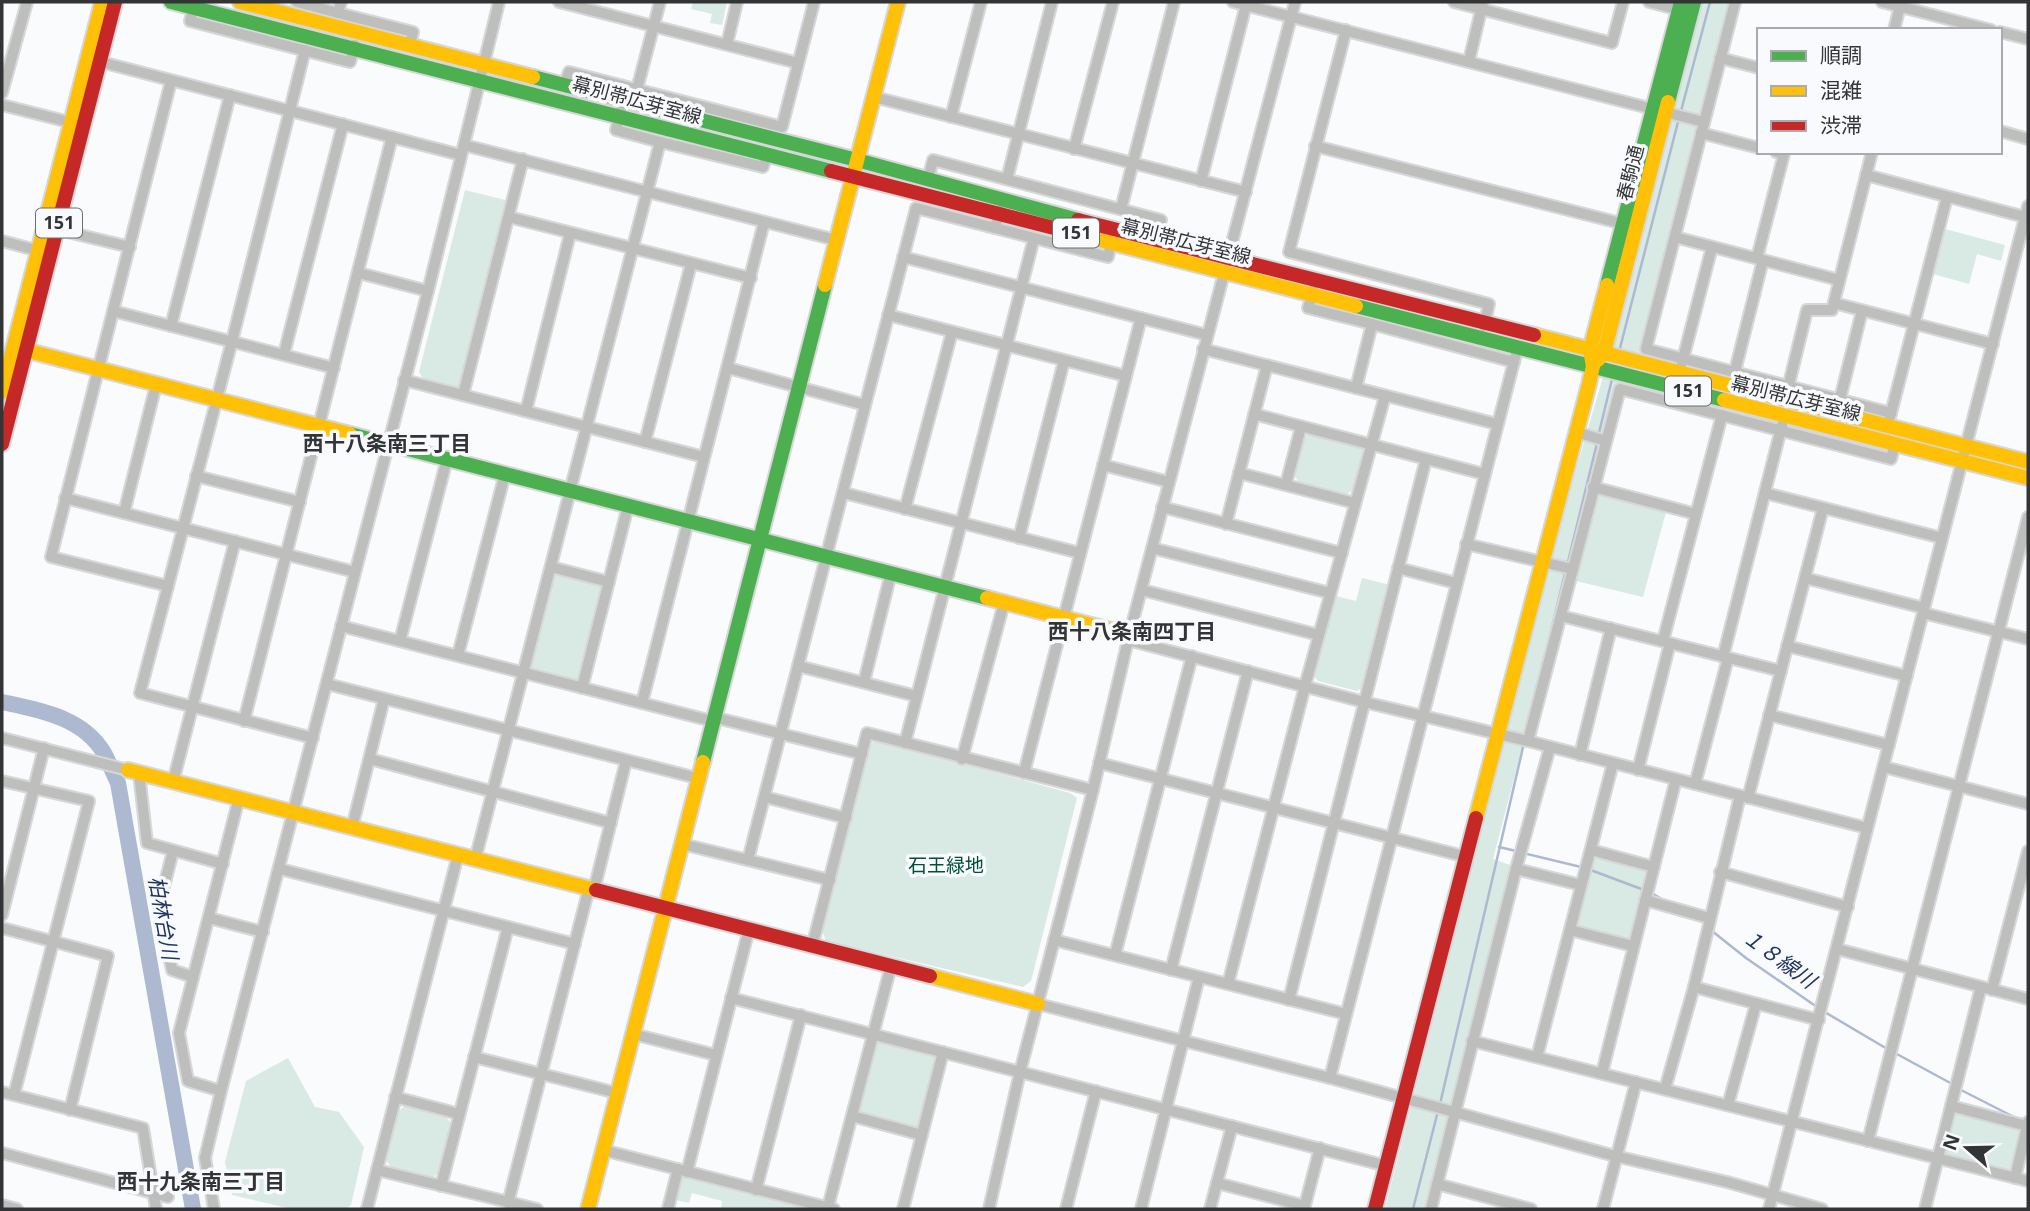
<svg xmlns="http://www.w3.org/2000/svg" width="2030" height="1211" font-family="'Noto Sans','Noto Sans JP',sans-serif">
<rect width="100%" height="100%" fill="#f9fbfd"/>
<g fill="#d8eae3">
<path d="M693 2H727L722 25 710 23 712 14 691 9Z"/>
<path d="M1700 2H1729L1640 356 1625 353 1493 859 1513 866 1424 1209H1385L1548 566 1614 339Z"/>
<path d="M465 190 509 201 464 381 456 388 423 378 419 372Z"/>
<path d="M1945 229 2005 245 2001 261 1977 254 1969 284 1933 274Z"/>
<path d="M1309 434 1361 447 1365 452 1354 489 1347 494 1299 483 1295 476 1303 439Z"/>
<path d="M1603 494 1666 512 1643 597 1576 581 1597 498Z"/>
<path d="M557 573 599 583 603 588 582 674 576 682 533 670 531 667 553 578Z"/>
<path d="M1362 578 1390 585 1363 687 1357 691 1318 681 1314 676 1336 596 1356 601Z"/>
<path d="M875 740 1070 793 1077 798 1031 981 1023 987 826 941 822 930 868 747Z"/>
<path d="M1598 858 1646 869 1649 874 1633 938 1629 941 1575 927 1593 860Z"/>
<path d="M880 1041 934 1054 937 1060 921 1125 915 1129 858 1114 875 1044Z"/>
<path d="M288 1058 315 1107 339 1112 364 1147 351 1205 346 1209H292L232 1195 225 1162 246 1081Z"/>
<path d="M405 1106 446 1117 452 1124 441 1171 433 1177 391 1167 386 1160 397 1112Z"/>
<path d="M1956 1112 2018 1127 2022 1132 2013 1170 2008 1173 1945 1157Z"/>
<path d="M682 1176 812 1209H721L722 1201 692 1193 689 1203 676 1200Z"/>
</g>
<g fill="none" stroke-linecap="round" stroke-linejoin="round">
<g stroke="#adb9d1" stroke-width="2.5">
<path d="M1681 111 1710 2"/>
<path d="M1619 352 1679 118"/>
<path d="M1598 437 1612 379"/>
<path d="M1567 566 1597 443"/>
<path d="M1551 631 1565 573"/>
<path d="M1499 847 1516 851"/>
<path d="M1523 853 1581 867"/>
<path d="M1588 869 1644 890"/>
<path d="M1650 892 1665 901"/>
<path d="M1712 931 1746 958 1817 1007"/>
<path d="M1823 1011 1889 1050"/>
<path d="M1895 1053 1954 1085"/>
<path d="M1959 1089 2016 1118"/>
<path d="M1440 1104 1524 743"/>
<path d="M1413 1209 1438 1111"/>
</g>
<path stroke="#adb9d1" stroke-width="16" d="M2 702C39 710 83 717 104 753 109 762 113 773 118 783L193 1209"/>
<g stroke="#d6d7d8" stroke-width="14">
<g id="street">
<path d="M297 2 338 13"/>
<path d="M341 2 338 13 413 32 410 45"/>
<path d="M559 2 798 63"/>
<path d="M1233 2 1704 122"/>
<path d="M1454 2 1612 43 1623 2"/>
<path d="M1649 2 1684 11"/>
<path d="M1735 2 1646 349 1891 413"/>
<path d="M1882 2 1991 30"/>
<path d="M194 7 190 21 350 62 355 45"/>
<path d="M1346 30 1289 252 1489 304 1484 326"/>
<path d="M1894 30 1900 6"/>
<path d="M2000 32 2028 39"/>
<path d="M727 44 737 2"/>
<path d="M305 50 232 341 140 693 313 738"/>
<path d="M1720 58 1759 68"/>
<path d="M1469 61 1483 2"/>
<path d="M101 62 461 155"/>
<path d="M564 86 569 72 782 127 814 2"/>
<path d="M637 89 660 2"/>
<path d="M2 93 27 2"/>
<path d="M874 97 1246 192"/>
<path d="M2 105 77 124"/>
<path d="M951 117 981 2"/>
<path d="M2000 131 2028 139"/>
<path d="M1701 133 1759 148"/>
<path d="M660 142 763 167 767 154"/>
<path d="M464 145 836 240"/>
<path d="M1315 146 1624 224"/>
<path d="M1074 149 1113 2"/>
<path d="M1866 175 2025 217"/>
<path d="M928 179 933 160 1161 220 1153 247"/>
<path d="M1007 179 1052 2"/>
<path d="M1201 181 1246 5"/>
<path d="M1121 209 1174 2"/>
<path d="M509 217 751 278"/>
<path d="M51 228 130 247"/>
<path d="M1675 237 1839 280"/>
<path d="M1034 238 1108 257 1111 242"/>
<path d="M2 241 43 252"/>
<path d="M903 257 1207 335"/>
<path d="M1757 258 1784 154 1776 152"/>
<path d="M359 273 428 291"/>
<path d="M1313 290 1308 308 1372 324 1356 388"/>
<path d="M1834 303 1993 344"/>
<path d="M113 311 334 368"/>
<path d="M888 315 1126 376"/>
<path d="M1372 324 1514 362"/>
<path d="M171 326 230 95"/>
<path d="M1203 349 1497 424"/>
<path d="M284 354 343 124"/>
<path d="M1682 363 1712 247"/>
<path d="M728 368 865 405"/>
<path d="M1735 371 1763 260"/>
<path d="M404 380 704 457"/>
<path d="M1787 392 1807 310H1832L1872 152"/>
<path d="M463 395 523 159"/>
<path d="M1840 399 1862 311"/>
<path d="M526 411 570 234"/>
<path d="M1254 414 1484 474"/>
<path d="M1890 417 1947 197"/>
<path d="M1576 432 1606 441"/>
<path d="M645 442 691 264"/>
<path d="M1103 465 1169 482"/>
<path d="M1239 473 1355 503"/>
<path d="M196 476 300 502"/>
<path d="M1286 484 1301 427"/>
<path d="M1593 487 1696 514"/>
<path d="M844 493 1080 553"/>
<path d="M1765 493 1942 538"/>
<path d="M65 498 355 572"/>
<path d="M1162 507 1342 553"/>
<path d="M905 509 952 332"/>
<path d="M124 513 156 385"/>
<path d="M1226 524 1267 365"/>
<path d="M1019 538 1064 361"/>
<path d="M1466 544 1572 569"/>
<path d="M1152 548 1330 593"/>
<path d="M551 567 609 582"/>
<path d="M1398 568 1456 583"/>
<path d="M1805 578 1924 608"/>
<path d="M168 586 51 557 171 81"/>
<path d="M1142 590 1319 635"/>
<path d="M1923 613 2028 639"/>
<path d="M1561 616 1781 671"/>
<path d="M341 626 712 721"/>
<path d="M1128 640 1364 702 1528 741 1867 828"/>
<path d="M400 641 447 459"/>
<path d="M1663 641 1722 415"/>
<path d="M1787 646 1907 676"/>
<path d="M458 655 505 474"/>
<path d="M1723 657 1782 425"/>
<path d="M798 666 916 696"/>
<path d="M864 682 891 573"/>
<path d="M327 684 697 778"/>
<path d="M582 688 628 506"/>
<path d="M642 703 764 222"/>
<path d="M1769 715 1889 745"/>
<path d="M713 717 862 754"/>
<path d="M244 721 392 137"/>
<path d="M2 738 128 770"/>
<path d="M1528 741 1620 389 1891 459 1895 443"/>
<path d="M905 743 1034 238 995 228"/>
<path d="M1580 755 1611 628"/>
<path d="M370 759 611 823"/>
<path d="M962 759 1004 603"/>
<path d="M1099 763 1467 857"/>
<path d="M1884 767 2028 804"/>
<path d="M1638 770 1670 643"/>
<path d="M139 773 147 843 223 864"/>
<path d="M1024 773 1141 318"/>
<path d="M2 781 89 801 14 1095"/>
<path d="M173 782 235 541"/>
<path d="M1695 784 1728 658"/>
<path d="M765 797 846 818"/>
<path d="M1748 798 1823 508"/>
<path d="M352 828 384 699"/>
<path d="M682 844 830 880"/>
<path d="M1591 850 1654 867"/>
<path d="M173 851 159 906 172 970 193 977"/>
<path d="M475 860 660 142 616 130 623 101"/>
<path d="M748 860 916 208 995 228 1000 210"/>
<path d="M280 869 575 944"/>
<path d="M1516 869 1581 885"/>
<path d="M1720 872 1848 907"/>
<path d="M594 890 626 761"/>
<path d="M1645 900 1709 918"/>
<path d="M2 915 44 748"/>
<path d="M209 918 263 932"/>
<path d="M2 928 108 956 70 1110"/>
<path d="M1570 930 1633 946"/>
<path d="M1054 940 1346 1014"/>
<path d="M812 947 867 733 1093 790"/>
<path d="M1837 949 2028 999"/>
<path d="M1115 955 1192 656"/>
<path d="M1171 970 1248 671"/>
<path d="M1228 984 1305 686 1385 396"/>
<path d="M1694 987 1819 1020"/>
<path d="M1992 990 2028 851"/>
<path d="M731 998 1387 1166"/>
<path d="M1289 1000 1426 459"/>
<path d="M1038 1004 1330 1078 1615 1156 1727 1182 1822 1209"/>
<path d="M633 1034 716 1055"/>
<path d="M1472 1041 2028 1181"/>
<path d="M474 1057 617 1093"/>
<path d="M1537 1057 1613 763"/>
<path d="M1602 1073 1676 779"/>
<path d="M1330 1078 1518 346"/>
<path d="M1665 1089 1694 987 1740 796"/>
<path d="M221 1091 188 1081 179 1033 239 798"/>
<path d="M2 1092 143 1128 156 1209"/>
<path d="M395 1097 459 1114"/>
<path d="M1728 1105 1756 1004"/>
<path d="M1951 1106 2027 1126"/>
<path d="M852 1116 922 1135"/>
<path d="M1868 1141 2028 517"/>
<path d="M603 1150 834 1209"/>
<path d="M2 1153 168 1197"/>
<path d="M377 1170 537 1209"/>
<path d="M687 1172 749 929"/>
<path d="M2015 1178 2028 1122"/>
<path d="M1217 1183 1305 1206"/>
<path d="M1437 1184 1531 1209"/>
<path d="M441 1186 508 927"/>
<path d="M756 1190 801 1015"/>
<path d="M508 1203 589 888"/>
<path d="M2 1205 17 1209"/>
<path d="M828 1207 891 966"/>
<path d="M214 1209 205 1158 221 1091 428 291 499 2"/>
<path d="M367 1209 458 855"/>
<path d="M668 1209 678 1169"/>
<path d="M903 1209 943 1052"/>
<path d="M989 1209 1020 1072 1093 790 1128 640 1295 2"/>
<path d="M1066 1209 1096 1091"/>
<path d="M1141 1209 1199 977"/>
<path d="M1210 1209 1232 1126"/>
<path d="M1304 1209 1320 1148"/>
<path d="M1431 1209 1516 869 1550 747"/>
<path d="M1603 1209 1636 1082"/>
<path d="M1769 1209 2028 206"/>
<path d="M1925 1209 1981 987"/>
</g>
</g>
<g stroke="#d6d7d8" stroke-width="18">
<g id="fast">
<path d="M171 2 831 171"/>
<path d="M533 77 857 160 1078 220"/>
<path d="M1668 102 1694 2"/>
<path d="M1607 285 1681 2"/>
<path d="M1356 306 1724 400"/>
<path d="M350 434 987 598"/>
<path d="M703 762 825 285"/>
</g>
</g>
<g stroke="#d6d7d8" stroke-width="18">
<g id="slow">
<path d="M240 2 533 77"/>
<path d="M1054 228 1356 306"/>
<path d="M825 285 898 2"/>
<path d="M1534 335 2028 462"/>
<path d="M17 348 350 434"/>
<path d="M1598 360 1604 353 1668 102"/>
<path d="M2 392 102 2"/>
<path d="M1724 400 2028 478"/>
<path d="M987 598 1130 635"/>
<path d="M128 770 596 890"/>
<path d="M1476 818 1589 384 1593 366 1590 350 1607 285"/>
<path d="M930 976 1038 1004"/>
<path d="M588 1209 703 762"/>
</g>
</g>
<g stroke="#d6d7d8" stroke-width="18">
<g id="jam">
<path d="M831 171 1054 228"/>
<path d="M1078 220 1534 335"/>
<path d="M2 444 115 2"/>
<path d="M596 890 930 976"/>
<path d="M1375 1209 1476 818"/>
</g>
</g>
<use href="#street" stroke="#bebebd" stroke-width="10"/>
<use href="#fast" stroke="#4caf50" stroke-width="14"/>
<use href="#slow" stroke="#ffc107" stroke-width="14"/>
<use href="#jam" stroke="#c62828" stroke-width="14"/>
</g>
<g text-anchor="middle" stroke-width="7" stroke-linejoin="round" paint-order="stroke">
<g fill="#f8fafe" stroke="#6e6f71" stroke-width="2">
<rect x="36" y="208.5" width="46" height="29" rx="5"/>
<rect x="1053" y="218.5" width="46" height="29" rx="5"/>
<rect x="1665" y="376.5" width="46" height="29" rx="5"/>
</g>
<g font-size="18" font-weight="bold" fill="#333435">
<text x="59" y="229">151</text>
<text x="1076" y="239">151</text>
<text x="1688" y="397">151</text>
</g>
<g font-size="19" fill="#333435" stroke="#f8fafe">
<text transform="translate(637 100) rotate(15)" y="7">幕別帯広芽室線</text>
<text transform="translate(1630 173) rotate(-76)" y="7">春駒通</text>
<text transform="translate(1186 241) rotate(14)" y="7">幕別帯広芽室線</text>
<text transform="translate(1796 398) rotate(14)" y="7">幕別帯広芽室線</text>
</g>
<g font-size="19" fill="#005037" stroke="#f8fafe">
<text x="946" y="872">石王緑地</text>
</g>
<g font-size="21" font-weight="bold" fill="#333435" stroke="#f8fafe">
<text x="387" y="451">西十八条南三丁目</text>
<text x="1132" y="639">西十八条南四丁目</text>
<text x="201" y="1189">西十九条南三丁目</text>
</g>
<g font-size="21" font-style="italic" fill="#203460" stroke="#f8fafe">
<text transform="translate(163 918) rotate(80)" y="7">柏林台川</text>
<text transform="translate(1779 959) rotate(36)" y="7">１８線川</text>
</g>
</g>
<rect width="2030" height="1211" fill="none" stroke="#333435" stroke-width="7"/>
<rect x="1757" y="28" width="245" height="126" fill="#f8fafe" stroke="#a9abae" stroke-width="2"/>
<rect x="1771" y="51" width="35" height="10" fill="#4caf50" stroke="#a9abae" stroke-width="2"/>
<text x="1820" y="63" font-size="21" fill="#333435">順調</text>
<rect x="1771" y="86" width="35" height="10" fill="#ffc107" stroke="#a9abae" stroke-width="2"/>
<text x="1820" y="98" font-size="21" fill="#333435">混雑</text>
<rect x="1771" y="121" width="35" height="10" fill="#c62828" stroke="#a9abae" stroke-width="2"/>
<text x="1820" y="133" font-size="21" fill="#333435">渋滞</text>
<g transform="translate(1967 1148) rotate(290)" stroke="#f8fafe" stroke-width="5" paint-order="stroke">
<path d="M0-5L12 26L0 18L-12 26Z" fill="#333435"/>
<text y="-10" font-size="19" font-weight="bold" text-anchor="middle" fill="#333435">N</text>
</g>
</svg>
